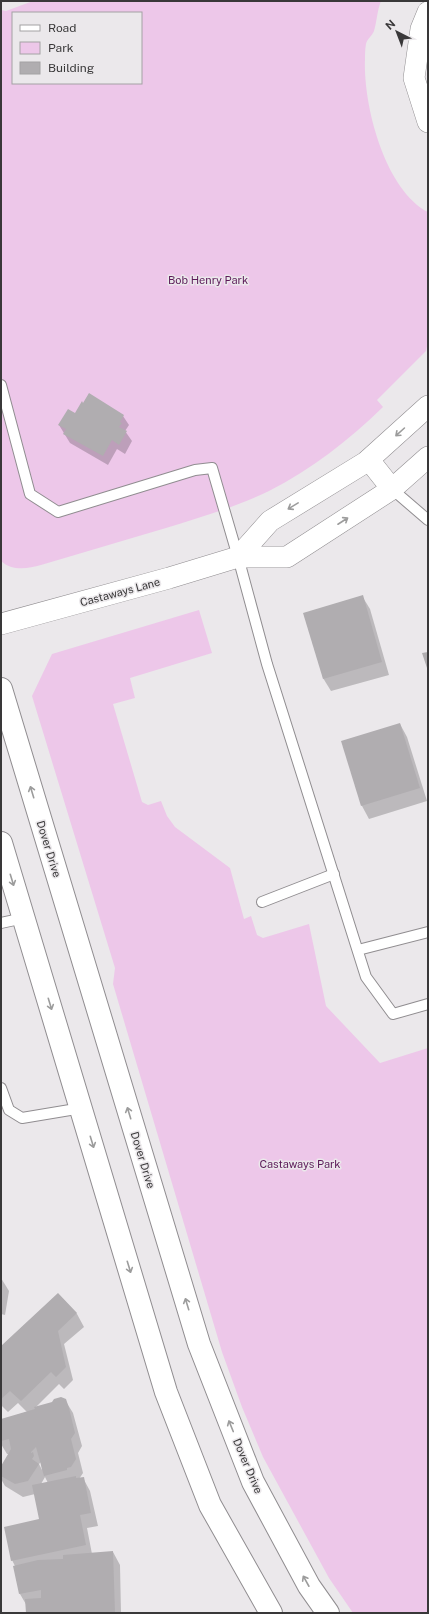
<svg xmlns="http://www.w3.org/2000/svg" width="429" height="1614" font-family="'Public Sans',sans-serif">
<rect width="100%" height="100%" fill="#ebe8eb"/>
<g fill="#edc7e9" fill-rule="evenodd">
<path d="M33 1H381C377 11 377 21 374 31 372 36 367 39 366 44 365 49 365 55 365 59 363 105 385 190 428 212V342L426 351 377 400 383 407C349 440 312 469 269 491 236 507 201 517 166 528 124 540 83 553 41 565 27 569 12 571 1 561V10L6 11ZM13 13H141V83H13Z"/>
<path d="M199 610 212 653 130 678 135 698 113 704 142 802 148 805 161 801 167 816 175 827 230 868 244 919 251 916 257 935 263 938 309 924 326 1006 380 1063 428 1048V1613H353L329 1578 263 1457 242 1407 222 1352 113 984 115 968 32 696 52 654Z"/>
</g>
<g fill="#0003" fill-rule="evenodd">
<path d="M75 414 123 416 129 425 125 431 132 441 125 454 117 449 108 465 70 443 59 425Z"/>
<path d="M362 596 370 609 389 675 331 691 323 678Z"/>
<path d="M400 724 407 737 427 801 369 819 362 806 343 742Z"/>
<path d="M1 1278 9 1291 5 1315 1 1314Z"/>
<path d="M58 1294 77 1314 84 1327 64 1344 73 1380 64 1389 59 1384 35 1408 65 1400 73 1413 82 1446 78 1453 83 1473 79 1479 83 1478 90 1491 98 1526 87 1528 92 1554 113 1552 120 1565 121 1613H27V1606L20 1594 15 1566 12 1560 40 1520 35 1494 23 1497 5 1486 1 1479V1468L10 1454H7L1 1444V1420L27 1412 18 1403 8 1412 1 1405V1347ZM41 1462 42 1470 39 1464ZM45 1477 48 1483 41 1484Z"/>
</g>
<g fill="#b0adb0">
<path d="M89 393 124 415 120 422 122 423 119 427 127 431 119 445 112 440 103 456 63 434 66 429 58 425 68 409 75 413 82 401 83 403Z"/>
<path d="M363 595 382 662 323 679 303 613Z"/>
<path d="M428 652V671L422 653Z"/>
<path d="M400 723 420 788 361 806 341 741Z"/>
<path d="M58 1293 77 1313 58 1331 66 1367 56 1377 51 1372 21 1401 10 1391 1 1399V1346Z"/>
<path d="M61 1397 66 1399 69 1408 75 1433 71 1439 76 1459 71 1467 67 1468V1470L44 1476 36 1447 31 1452V1453L33 1452 34 1456 32 1459 39 1464 28 1481 15 1484 1 1476V1466L11 1449 9 1439 1 1441V1419L35 1409 34 1407 52 1402 54 1399Z"/>
<path d="M76 1476V1478L84 1477 91 1513 80 1515 86 1545 11 1561 4 1527 39 1519 32 1485Z"/>
<path d="M113 1551 115 1613H26L25 1599 41 1598V1590L19 1594 13 1566 38 1560 63 1559V1555Z"/>
</g>
<g fill="none" stroke-linecap="round" stroke-linejoin="round">
<g stroke="#908d90" stroke-width="12">
<g id="service">
<path d="M1 385 30 494 58 512 195 470 212 468 238 557 267 664 366 977 393 1014 428 1004"/>
<path d="M392 489 428 520"/>
<path d="M262 902 334 874"/>
<path d="M1 923 24 918"/>
<path d="M358 950 428 932"/>
<path d="M1 1088 9 1110 22 1118 82 1108"/>
</g>
</g>
<g stroke="#908d90" stroke-width="22">
<g id="minor">
<path d="M428 12 421 29 414 78 428 122"/>
<path d="M369 460 392 489"/>
<path d="M238 557 270 521 366 462 428 406"/>
<path d="M1 624 169 578 238 557H287L392 489 428 457"/>
</g>
</g>
<g stroke="#908d90" stroke-width="24">
<g id="tertiary">
<path d="M1 689 199 1344 253 1482 309 1586 328 1613"/>
<path d="M1 843 166 1392 210 1505 271 1613"/>
</g>
</g>
<use href="#service" stroke="#fff" stroke-width="10"/>
<use href="#minor" stroke="#fff" stroke-width="21"/>
<use href="#tertiary" stroke="#fff" stroke-width="22"/>
</g>
<defs><path id="oneway-shaft" d="M-6 0H5M1.5-3L5.5 0L1.5 3" fill="none" stroke-width="1.6" stroke-linecap="round" stroke-linejoin="round"/></defs>
<g stroke="#9c9c9c">
<use href="#oneway-shaft" transform="translate(400 432) rotate(138)"/>
<use href="#oneway-shaft" transform="translate(293 506) rotate(149)"/>
<use href="#oneway-shaft" transform="translate(343 521) rotate(-33)"/>
<use href="#oneway-shaft" transform="translate(32 792) rotate(-107)"/>
<use href="#oneway-shaft" transform="translate(12 880) rotate(73)"/>
<use href="#oneway-shaft" transform="translate(50 1004) rotate(73)"/>
<use href="#oneway-shaft" transform="translate(129 1113) rotate(-107)"/>
<use href="#oneway-shaft" transform="translate(92 1142) rotate(73)"/>
<use href="#oneway-shaft" transform="translate(129 1267) rotate(73)"/>
<use href="#oneway-shaft" transform="translate(187 1304) rotate(-107)"/>
<use href="#oneway-shaft" transform="translate(231 1426) rotate(-112)"/>
<use href="#oneway-shaft" transform="translate(306 1581) rotate(-119)"/>
</g>
<g text-anchor="middle" stroke-width="3" stroke-linejoin="round" paint-order="stroke">
<g font-size="11" fill="#5b1958" stroke="#ebe8eb">
<text x="208" y="284">Bob Henry Park</text>
<text x="300" y="1168">Castaways Park</text>
</g>
<g font-size="11" fill="#393839" stroke="#ebe8eb">
<text transform="translate(120 592) rotate(-15)" y="4">Castaways Lane</text>
<text transform="translate(49 849) rotate(73)" y="4">Dover Drive</text>
<text transform="translate(143 1160) rotate(73)" y="4">Dover Drive</text>
<text transform="translate(248 1466) rotate(67)" y="4">Dover Drive</text>
</g>
</g>
<rect width="429" height="1614" fill="none" stroke="#393839" stroke-width="4"/>
<rect x="12" y="12" width="130" height="72" fill="#ebe8eb" stroke="#a4a2a4"/>
<rect x="20" y="25" width="20" height="6" fill="#ffffff" stroke="#a4a2a4"/>
<text x="48" y="32" font-size="12" fill="#393839">Road</text>
<rect x="20" y="42" width="20" height="12" fill="#edc7e9" stroke="#a4a2a4"/>
<text x="48" y="52" font-size="12" fill="#393839">Park</text>
<rect x="20" y="62" width="20" height="12" fill="#b0adb0" stroke="#a4a2a4"/>
<text x="48" y="72" font-size="12" fill="#393839">Building</text>
<g transform="translate(397 32) rotate(318)" stroke="#ebe8eb" stroke-width="3" paint-order="stroke">
<path d="M0-3L7 15L0 10L-7 15Z" fill="#393839"/>
<text y="-6" font-size="11" font-weight="bold" text-anchor="middle" fill="#393839">N</text>
</g>
</svg>
